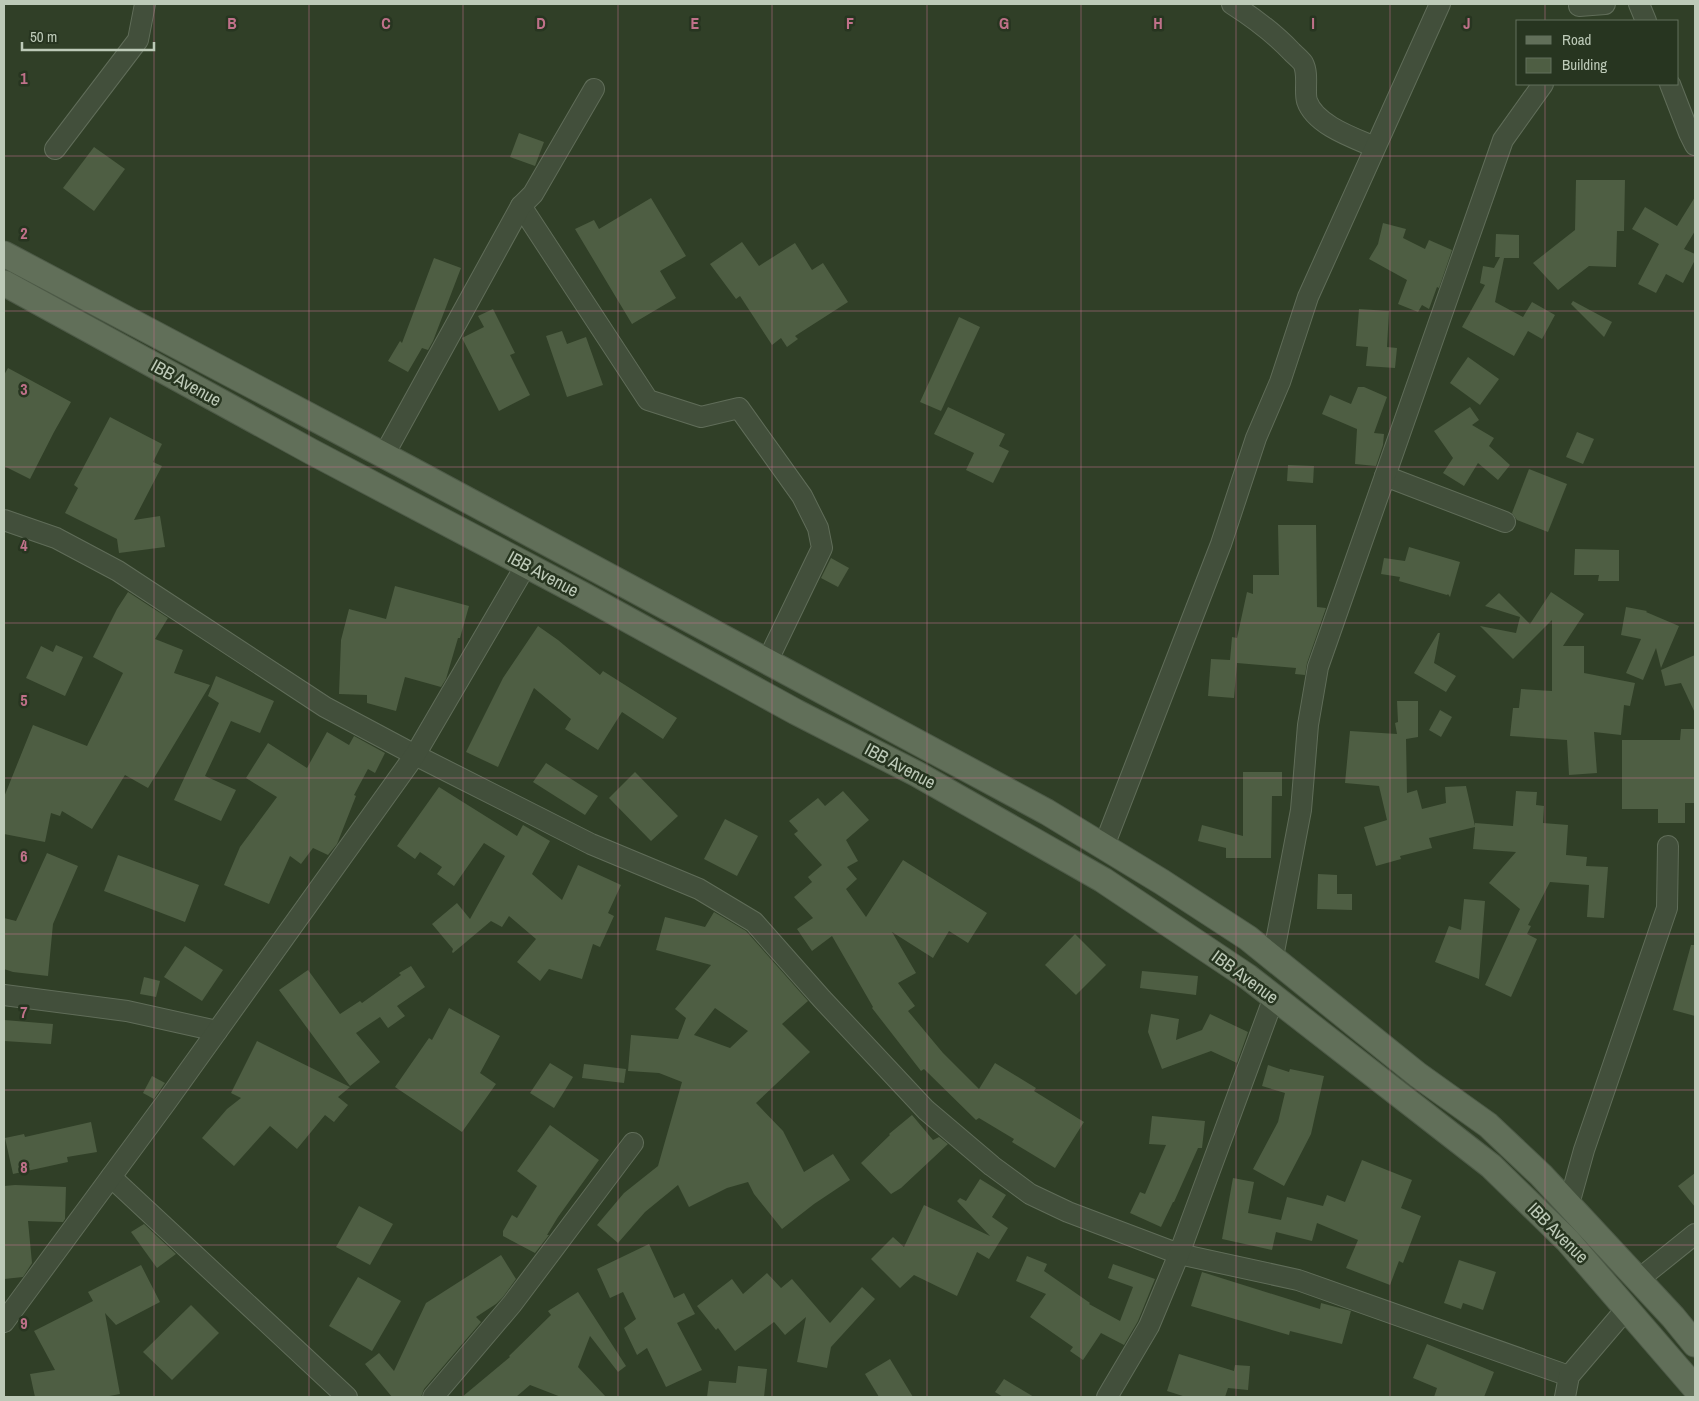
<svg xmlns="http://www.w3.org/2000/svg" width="1699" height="1401" font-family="'Archivo Narrow',sans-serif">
<rect width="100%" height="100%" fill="#303f27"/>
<g fill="#4e5e43" fill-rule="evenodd">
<path d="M519 133 544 142 535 166 510 157Z"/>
<path d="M94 147 125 169 94 211 63 188Z"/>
<path d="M1576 180H1625L1624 231H1617L1616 267 1589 266 1558 290 1533 263 1575 230Z"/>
<path d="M1695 197V231L1684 249 1695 254V260L1683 283 1666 274 1656 293 1638 284 1659 244 1632 229 1645 207 1677 226Z"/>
<path d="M651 198 686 256 660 271 676 298 632 324 575 229 594 220 599 229Z"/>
<path d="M1383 223 1406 229 1403 238 1425 249 1429 240 1452 250 1439 288 1437 287 1429 309 1422 305 1418 312 1398 304 1407 280 1369 259 1378 244Z"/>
<path d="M1496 234 1519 235V258H1504L1495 302 1523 317 1532 302 1555 315 1542 339 1528 331 1514 356 1462 327 1485 285 1480 283 1483 266 1494 268 1500 257H1495Z"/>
<path d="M742 242 759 266 795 243 812 270 823 263 848 302 795 336 798 339 787 347 781 338 772 345 740 296 736 299 710 264Z"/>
<path d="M434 258 461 268 433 341 428 350 422 348 408 372 388 361 400 341 402 343Z"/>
<path d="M1573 301 1612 322 1604 337 1571 304Z"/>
<path d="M493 309 515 353 510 355 530 395 499 411 462 338 484 327 478 316Z"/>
<path d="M1359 309 1389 311 1387 347 1397 348 1395 368 1366 366 1368 347 1356 346Z"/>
<path d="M959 317 980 327 941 411 920 402Z"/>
<path d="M562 331 567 344 586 337 603 385 567 397 546 336Z"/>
<path d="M1468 357 1499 379 1480 405 1450 383Z"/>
<path d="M8 368 71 402 54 432 30 479 4 466V375Z"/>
<path d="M1358 387H1364L1387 397 1374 433 1384 434 1383 445 1376 466 1355 464 1357 429 1322 414 1330 395 1351 404Z"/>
<path d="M948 407 1005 434 999 446 1009 451 993 483 966 470 974 453 934 434Z"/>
<path d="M1470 407 1479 420 1472 425 1494 438 1489 446 1510 465 1498 480 1478 463 1464 486 1443 473 1453 458 1434 431Z"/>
<path d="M110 417 162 444 153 462 162 466 134 520 160 516 165 547 119 553 117 539 65 513 78 488 74 485Z"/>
<path d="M1577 432 1594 439 1583 464 1566 457Z"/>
<path d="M1288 465 1314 466 1313 483 1287 481Z"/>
<path d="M1529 469 1567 484 1548 532 1517 520 1512 513Z"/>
<path d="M1278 525H1316L1317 607 1326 608 1307 663 1305 675 1295 674 1296 668 1237 663 1234 698 1208 696 1211 659 1230 660 1232 637 1237 638 1247 592 1253 594V575H1279Z"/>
<path d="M1409 547 1460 562 1450 597 1448 594 1447 595 1399 581 1400 577 1381 574 1384 558 1405 561Z"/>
<path d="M1575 549 1619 550V581H1598L1599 575H1574Z"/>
<path d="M831 558 849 568 838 587 821 578Z"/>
<path d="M395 586 469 606 460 638H458L446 679 441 687 405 677 396 711 367 703V695L339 694 341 640 349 609 386 619Z"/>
<path d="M128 592 168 618 155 639 183 650 174 673 210 685 148 788 125 775 92 829 62 811 60 816 51 813 45 842 4 834V797L33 725 87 746 123 673 93 657 117 609Z"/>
<path d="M1551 592 1584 614 1563 646H1584V673L1635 683 1630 706 1624 705 1621 735 1594 732 1597 773 1569 775 1567 740 1510 736 1513 708H1519L1521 689 1552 691V620L1513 659 1480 626 1516 633 1520 617 1485 606 1499 593 1530 624Z"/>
<path d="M1626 607 1647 611 1646 612 1679 626 1661 668 1656 648 1643 680 1626 673 1641 639 1621 635Z"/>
<path d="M538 626 558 640 600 675 603 671 677 718 663 739 622 712 598 750 565 729 571 719 534 688 498 767 466 752 503 678Z"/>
<path d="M1438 633H1440L1434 663 1456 676 1446 692 1414 673Z"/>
<path d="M56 645 83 657 65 696 26 678 41 646 53 652Z"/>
<path d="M1695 655V713L1681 683 1665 686 1661 670Z"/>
<path d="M216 676 274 701 260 733 231 721 205 776 236 790 221 821 174 800 219 703 208 696Z"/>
<path d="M1397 701H1418V737L1406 739 1407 793 1417 790 1422 809 1446 803 1445 787 1466 786 1475 826V823L1513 826 1516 791 1537 792 1536 805 1544 806 1543 823 1568 825 1566 855 1587 857 1586 866 1608 867 1604 918 1587 917 1589 885 1550 882 1528 925 1531 926 1527 934 1537 939 1511 997 1485 985 1520 909 1489 883 1516 852 1473 849 1475 827 1429 838 1432 848 1400 856 1401 859 1376 866 1364 827 1387 820 1379 786 1345 783 1350 731 1397 734 1395 723 1398 722Z"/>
<path d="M1440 710 1452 717 1441 737 1429 730Z"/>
<path d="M1681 729H1695V803H1685V823H1658V809H1622V740H1680Z"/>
<path d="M327 732 349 745 354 736 385 753 375 773 368 769 354 795 356 796 337 844 328 855 313 848 301 864 290 856 269 904 224 885 240 847 277 797 246 778 268 743 307 768Z"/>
<path d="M546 763 598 796 585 815 533 782Z"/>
<path d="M635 772 678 816 651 841 609 798Z"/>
<path d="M1243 772H1282V796H1272L1271 858H1226V848L1198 841 1202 825 1243 836Z"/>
<path d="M439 787 517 836 523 825 550 841 532 874 562 900 578 865 621 885 608 913 614 916 600 947 593 944 582 979 549 969 540 981 517 962 536 939 509 916 502 927 491 921 453 953 452 952 453 949 432 924 457 903 470 919 505 856 484 843 454 886 437 874 442 867 420 852 415 859 397 846Z"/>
<path d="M843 791 869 820 846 840 858 861 847 867 857 879 846 889 866 917 903 860 987 913 968 943 949 931 933 958 892 932 916 973 898 983 915 1006 908 1011 943 1053 979 1089 995 1063 1036 1088 1034 1091 1084 1122 1055 1168 1012 1142 1014 1139 979 1118 976 1120 924 1069 921 1071 872 1008 873 1007 832 936 812 951 797 929 813 918 794 897 812 882 808 877 822 865 794 834 798 831 789 821 818 798 825 806Z"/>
<path d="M725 819 758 836 737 876 704 859Z"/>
<path d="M47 853 78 866 53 924 48 976 13 972 4 969V918L16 921Z"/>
<path d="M118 855 199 885 185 922 104 891Z"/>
<path d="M1318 874 1337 875V894H1352V910L1317 909Z"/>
<path d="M1464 899 1485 901 1479 979 1435 962 1449 926 1461 930Z"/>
<path d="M714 912 746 931 808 1001 782 1024 810 1052 756 1103 783 1131 804 1172 833 1154 850 1180 814 1204 782 1229 754 1194 748 1182 727 1188 689 1207 678 1185 645 1212 618 1243 597 1225 624 1193 658 1166 682 1082 659 1073 628 1071 631 1035 678 1039 686 1018 675 1009 711 965 656 950 665 917 705 927ZM715 1008 748 1031 730 1048 694 1035Z"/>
<path d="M1075 934 1106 965 1076 995 1045 965Z"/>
<path d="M1691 945H1695V1016L1673 1010Z"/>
<path d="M185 946 223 970 202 1001 164 977Z"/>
<path d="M411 966 425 987 397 1006 405 1016 388 1028 380 1017 356 1033 380 1062 350 1086 279 990 308 970 340 1014 360 1001 362 1003 401 975 399 973Z"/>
<path d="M1142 971 1198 976 1196 995 1140 988Z"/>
<path d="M144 977 160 981 156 997 140 994Z"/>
<path d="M449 1008 500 1036 480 1073 496 1084 462 1132 395 1087 429 1038 432 1040Z"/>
<path d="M1151 1014 1179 1019 1176 1040 1202 1030 1210 1014 1248 1032 1237 1063 1211 1051 1162 1069 1148 1032Z"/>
<path d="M4 1020 53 1024 51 1044 4 1041Z"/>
<path d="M257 1041 350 1087 338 1097 348 1105 334 1122 325 1115 297 1149 270 1126 234 1166 202 1138 227 1109 241 1098 231 1093Z"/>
<path d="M550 1063 573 1077 554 1108 530 1093Z"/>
<path d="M584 1064 626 1069 624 1083 582 1078Z"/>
<path d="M1268 1065 1289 1072 1290 1069 1324 1076 1311 1134 1284 1186 1253 1169 1278 1122 1285 1093 1262 1086Z"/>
<path d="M152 1076 165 1083 154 1099 143 1093Z"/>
<path d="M912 1115 933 1140 939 1137 948 1144 901 1188 891 1194 861 1163 890 1135 889 1134Z"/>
<path d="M1152 1116 1205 1121 1202 1148H1198L1174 1202H1173L1161 1227 1130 1213 1140 1192 1145 1194 1166 1145 1149 1144Z"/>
<path d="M91 1122 97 1152 67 1157 68 1162 13 1174 5 1138 24 1134 25 1137Z"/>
<path d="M550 1125 599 1160 558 1217 547 1235H549L535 1253 503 1236V1231L512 1215 517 1218 537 1186 517 1171Z"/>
<path d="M1362 1160 1412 1180 1401 1208 1421 1216 1403 1263 1399 1261 1390 1285 1346 1268 1358 1240 1317 1223 1312 1241 1276 1232 1272 1250 1222 1239 1233 1178 1254 1182 1248 1213 1281 1220 1287 1197 1323 1206 1327 1195 1345 1202Z"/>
<path d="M1695 1173V1207L1678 1186Z"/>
<path d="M980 1179 1006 1195 992 1217 1008 1228 989 1259 977 1252 957 1296 914 1275 900 1288 871 1259 893 1237 904 1247 924 1205 990 1236 957 1201 960 1198 966 1201Z"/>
<path d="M15 1185 66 1187 65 1219 63 1222 28 1221 32 1263 23 1277 4 1279V1186Z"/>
<path d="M359 1206 393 1224 370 1265 336 1247Z"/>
<path d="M144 1224 176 1254 157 1268 131 1232Z"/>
<path d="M649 1244 674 1298 684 1293 695 1314 677 1323 702 1370 666 1387 647 1348 637 1355 624 1328 636 1319 623 1292 610 1298 597 1269Z"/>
<path d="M501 1255 516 1279 503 1297 496 1304 476 1317 481 1322 424 1389 421 1397H392L365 1364 379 1353 394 1371 426 1303Z"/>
<path d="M1027 1256 1047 1264 1044 1271 1090 1303 1089 1304 1120 1321 1133 1287 1108 1278 1113 1264 1155 1279 1138 1321 1124 1345 1101 1333 1083 1360 1070 1351 1073 1347 1030 1317 1046 1294 1016 1281Z"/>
<path d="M1459 1260 1496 1272 1483 1310 1463 1303 1461 1309 1444 1303Z"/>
<path d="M141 1265 160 1302 116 1325 105 1313 120 1394 104 1397H35L30 1374 55 1370 34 1331 93 1301 88 1292Z"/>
<path d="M1202 1272 1320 1309 1321 1303 1351 1311 1342 1344 1290 1331 1289 1335 1191 1306Z"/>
<path d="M767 1273 781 1288 792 1279 830 1323 862 1287 875 1299 831 1347 827 1368 797 1362 806 1317 785 1335 774 1322 735 1351 718 1328 716 1330 697 1306 732 1279 743 1294Z"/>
<path d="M358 1277 401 1301 372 1351 329 1326Z"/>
<path d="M578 1292 626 1366 618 1372 590 1336 578 1367 606 1397H561L530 1385 516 1397H462L510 1357 509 1356 551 1315 548 1311Z"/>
<path d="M191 1305 219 1333 172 1380 143 1352Z"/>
<path d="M1427 1344 1494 1372 1484 1397H1434L1437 1388 1413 1378Z"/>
<path d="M1179 1354 1234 1371 1235 1365 1250 1366 1248 1390 1228 1388 1225 1397H1186L1167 1391Z"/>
<path d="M890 1359 913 1397H879L865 1374Z"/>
<path d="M738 1366 767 1369 764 1397H707L709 1381 736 1383Z"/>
<path d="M1004 1379 1034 1397H1003L995 1392Z"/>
</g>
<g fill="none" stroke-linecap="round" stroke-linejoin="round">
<g stroke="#606d59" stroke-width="22">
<g id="minor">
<path d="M1232 4C1254 18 1274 33 1292 52 1295 55 1300 59 1303 63 1309 74 1304 91 1307 101 1315 125 1354 138 1375 147"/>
<path d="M1639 4 1646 21"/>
<path d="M1579 6 1605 4"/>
<path d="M1670 84 1689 133 1695 145"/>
<path d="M55 149 138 40 145 4"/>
<path d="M521 206 648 400 701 417 739 408 802 496 818 528 822 548 767 662"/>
<path d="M384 455 521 206 533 194 594 89"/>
<path d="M1385 476 1505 522"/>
<path d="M4 520 56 538 118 571 325 707 415 755 591 844 699 889 754 922 822 999 926 1110 992 1166 1030 1194 1068 1212 1179 1254 1298 1280 1569 1376"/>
<path d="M1104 846 1221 544 1256 438 1280 382 1308 297 1440 4"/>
<path d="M1273 957 1301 810 1308 725 1318 667 1503 140 1543 84"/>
<path d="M4 995 127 1011 217 1031"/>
<path d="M111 1177 347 1397"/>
<path d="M1569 1204 1584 1150 1667 908 1668 846"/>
<path d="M1639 1279 1695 1234"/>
<path d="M4 1322 167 1101 415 755 526 565"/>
<path d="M433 1397 512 1304 633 1143"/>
<path d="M1107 1397 1149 1326 1179 1254 1274 997"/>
<path d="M1565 1397 1569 1376 1627 1308"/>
</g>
</g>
<g stroke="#4e5b48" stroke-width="27">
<g id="major">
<path d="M4 254 408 468 1047 812 1162 882 1248 938 1418 1075 1488 1125 1541 1175 1673 1317 1695 1344"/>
<path d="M4 283 312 452 583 595 796 712 917 774 1103 880 1248 977 1491 1166 1567 1240 1695 1388"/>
</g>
</g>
<use href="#minor" stroke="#424f3b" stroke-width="20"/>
<use href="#major" stroke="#616f59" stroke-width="25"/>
</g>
<path fill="none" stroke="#c0718a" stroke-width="1" stroke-opacity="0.55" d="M154 4V1397M309 4V1397M463 4V1397M618 4V1397M772 4V1397M927 4V1397M1081 4V1397M1236 4V1397M1390 4V1397M1545 4V21M1545 84V1397M4 156H1695M4 311H1695M4 467H1695M4 623H1695M4 778H1695M4 934H1695M4 1090H1695M4 1245H1695"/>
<g text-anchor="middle" stroke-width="5" stroke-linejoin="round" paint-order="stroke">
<g font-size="18" fill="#bdcab8" stroke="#273520">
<text transform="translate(186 383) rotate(29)" y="6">IBB Avenue</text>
<text transform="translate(543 574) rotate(28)" y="6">IBB Avenue</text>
<text transform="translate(900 766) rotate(28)" y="6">IBB Avenue</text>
<text transform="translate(1245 977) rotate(36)" y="6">IBB Avenue</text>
<text transform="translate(1558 1233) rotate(45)" y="6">IBB Avenue</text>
</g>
</g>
<g font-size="16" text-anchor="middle" font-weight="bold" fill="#c0718a" stroke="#273520" stroke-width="5" stroke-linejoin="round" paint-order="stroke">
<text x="232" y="29">B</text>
<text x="386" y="29">C</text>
<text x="541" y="29">D</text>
<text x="695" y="29">E</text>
<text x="850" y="29">F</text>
<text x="1004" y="29">G</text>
<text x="1158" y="29">H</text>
<text x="1313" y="29">I</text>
<text x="1467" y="29">J</text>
<text x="24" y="84">1</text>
<text x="24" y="239">2</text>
<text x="24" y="395">3</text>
<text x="24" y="551">4</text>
<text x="24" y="706">5</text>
<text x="24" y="862">6</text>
<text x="24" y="1018">7</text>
<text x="24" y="1173">8</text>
<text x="24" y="1329">9</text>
</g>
<rect width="1699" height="1401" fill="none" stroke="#bdcab8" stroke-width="10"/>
<rect x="1516" y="20" width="162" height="65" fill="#273520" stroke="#63715d"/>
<rect x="1526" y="36" width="25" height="8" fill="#616f59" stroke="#63715d"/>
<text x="1562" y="45" font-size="15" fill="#bdcab8">Road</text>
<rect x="1526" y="58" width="25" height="15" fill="#4e5e43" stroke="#63715d"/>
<text x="1562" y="70" font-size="15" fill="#bdcab8">Building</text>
<path d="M22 42v8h132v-8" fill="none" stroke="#bdcab8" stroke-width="2.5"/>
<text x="30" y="42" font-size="15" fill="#bdcab8" stroke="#273520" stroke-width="4" paint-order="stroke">50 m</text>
</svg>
